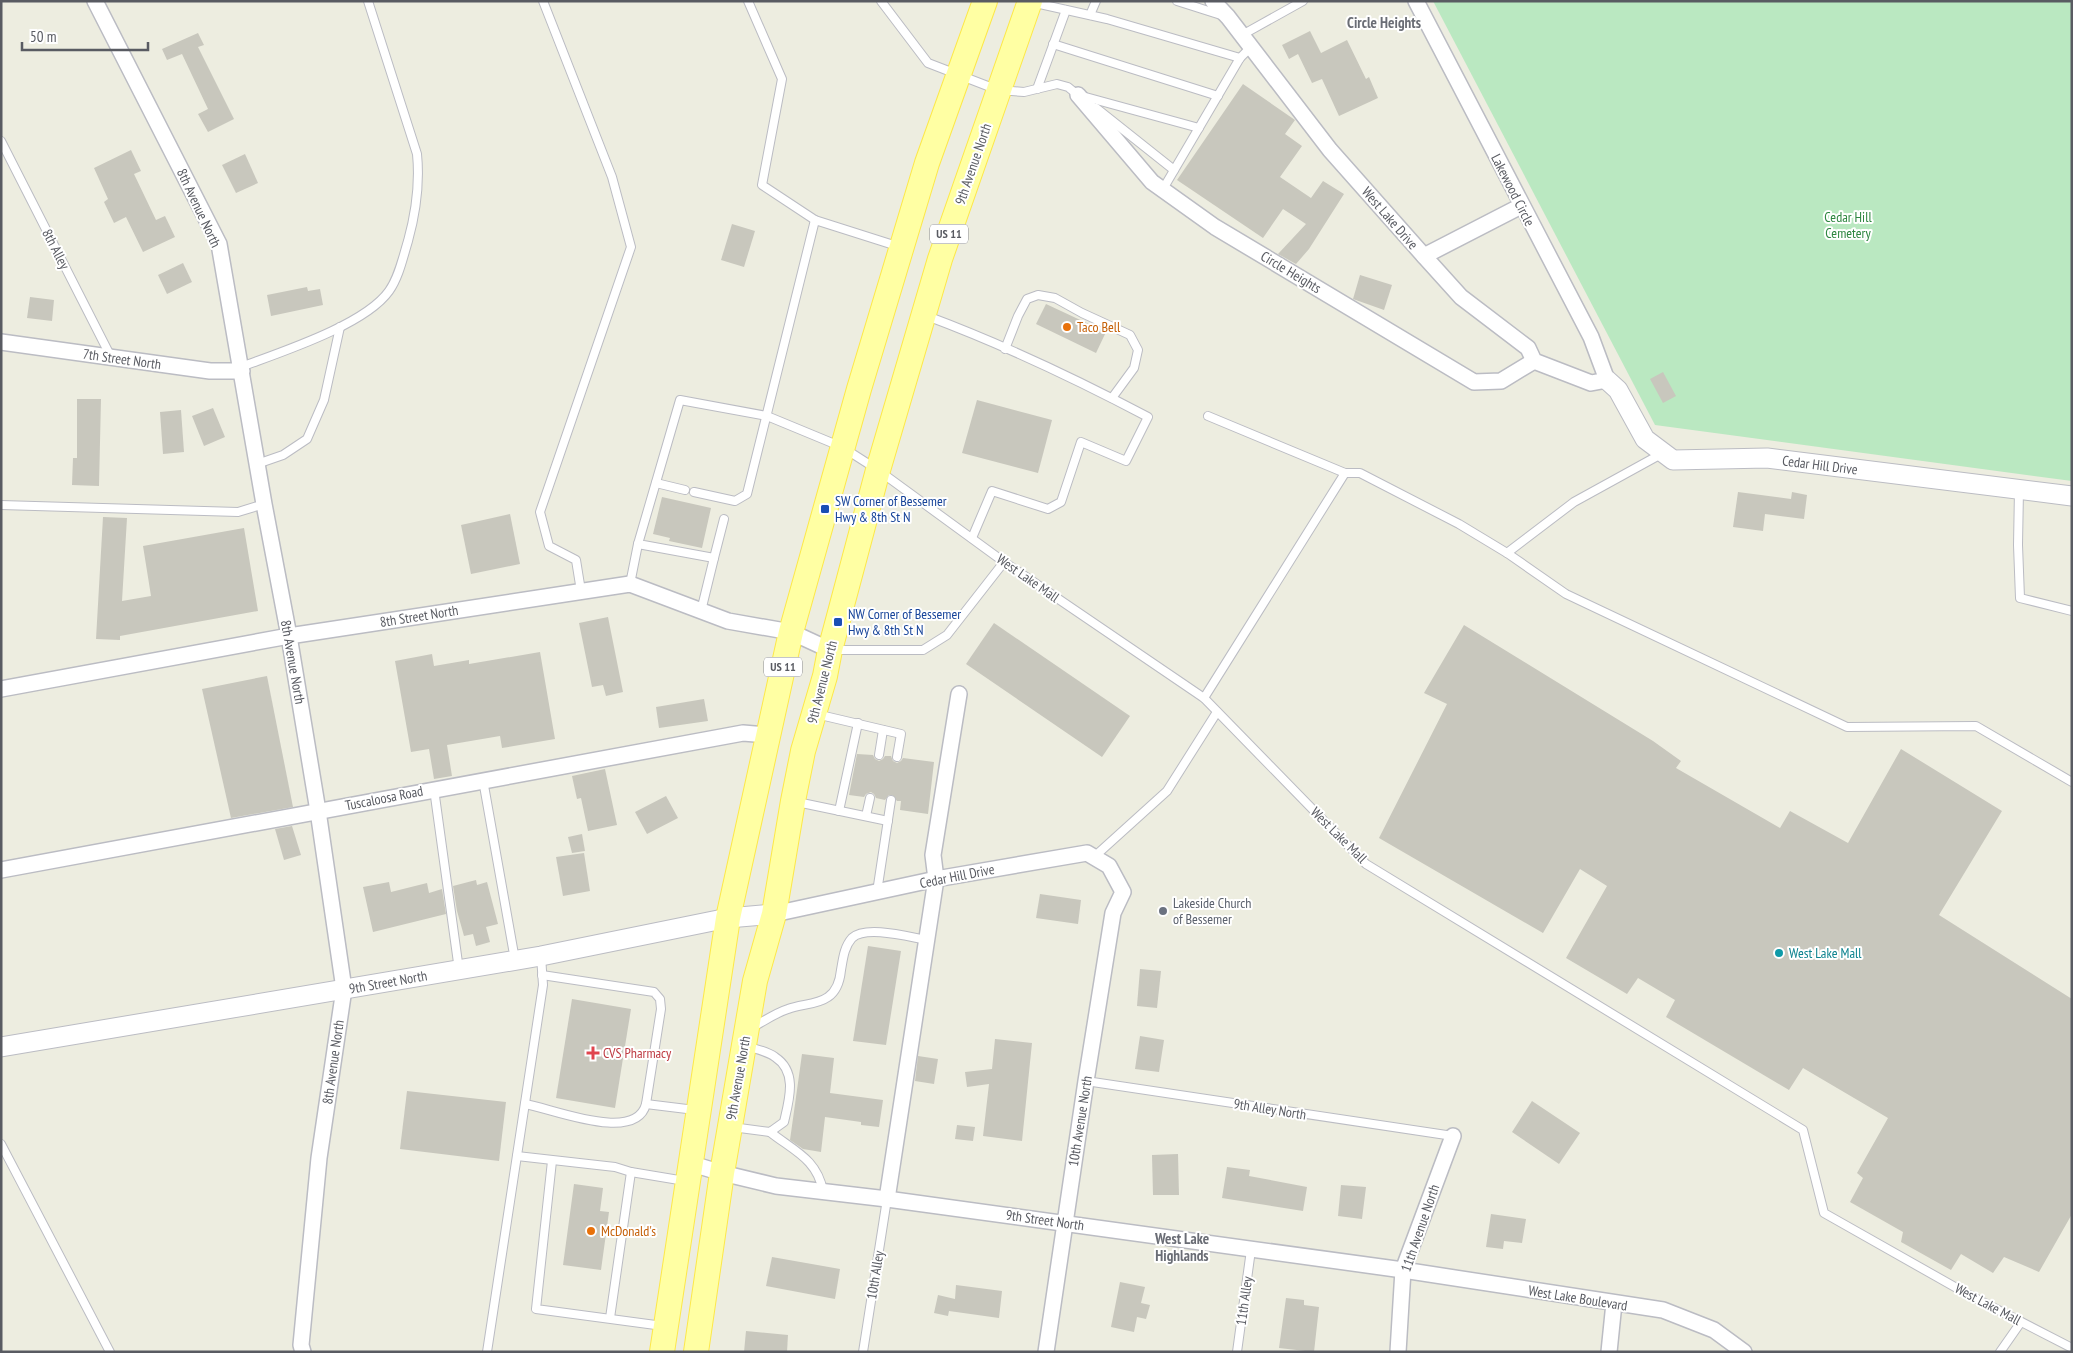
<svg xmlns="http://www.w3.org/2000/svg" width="2073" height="1353" font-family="'PT Sans Narrow',sans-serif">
<rect width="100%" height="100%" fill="#edede0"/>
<path fill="#bae8c1" d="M1433 1H2072V481L1655 425Z"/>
<g fill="#c8c7bd">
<path d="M1310 31 1321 53 1347 40 1366 79 1369 77 1378 98 1339 116 1322 79 1312 83 1298 54 1289 59 1282 45Z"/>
<path d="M198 33 204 45 198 47 234 119 208 132 198 114 208 109 182 54 167 60 162 49Z"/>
<path d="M1243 84 1295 120 1285 134 1302 146 1280 177 1311 198 1323 181 1344 194 1309 249 1296 264 1278 254 1306 224 1283 209 1263 238 1177 180Z"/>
<path d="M131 150 141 171 134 174 156 220 165 216 175 237 143 252 126 217 114 223 104 202 108 199 94 168Z"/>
<path d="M245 154 258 183 236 193 222 165Z"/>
<path d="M732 224 755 231 744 267 721 260Z"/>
<path d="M183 263 192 282 167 294 158 275Z"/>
<path d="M1360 275 1392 285 1384 310 1353 299Z"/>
<path d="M307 287 308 291 320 289 323 305 271 316 267 295Z"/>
<path d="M30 297 54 300 52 321 27 318Z"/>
<path d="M1046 304 1106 332 1096 353 1036 324Z"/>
<path d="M1663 372 1676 396 1663 403 1650 379Z"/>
<path d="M77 399H101L99 486 72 485 73 458H77Z"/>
<path d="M977 400 1052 420 1038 473 962 453Z"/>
<path d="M213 408 225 437 204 446 192 416Z"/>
<path d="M181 410 184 452 163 454 160 412Z"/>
<path d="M1738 492 1791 499 1792 492 1807 495 1804 519 1765 514 1763 531 1733 527Z"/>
<path d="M662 497 711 508 702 548 669 541 670 538 653 534Z"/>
<path d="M510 514 520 564 471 574 461 525Z"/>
<path d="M103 517 127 518 122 601 151 596 143 546 244 528 258 611 120 636V640L96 639Z"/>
<path d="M608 617 623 692 606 696 603 685 592 687 579 623Z"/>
<path d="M994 623 1130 716 1102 757 966 664Z"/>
<path d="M1464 625 1653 741 1681 761 1676 768 1780 828 1790 811 1848 843 1901 749 2002 811 1939 915 2072 999V1214L2039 1272 2004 1257 1993 1273 1961 1254 1951 1270 1901 1242 1903 1232 1850 1202 1863 1178 1857 1173 1888 1118 1803 1068 1789 1090 1666 1017 1675 1000 1638 978 1627 994 1566 958 1607 886 1580 869 1543 933 1379 838 1447 704 1424 693Z"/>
<path d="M540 652 555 739 502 748 500 736 447 745 452 776 434 779 429 749 411 752 395 661 432 654 434 666 469 660V664Z"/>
<path d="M267 676 293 807 231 818 202 689Z"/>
<path d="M704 699 708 721 659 728 656 707Z"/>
<path d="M857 754 873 755 875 759 879 761 883 759 885 756H891L893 761 897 763 901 761 903 758 934 762 928 814 900 810 901 801H897L892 795H889L885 800 876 798 874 794 871 792 866 794 864 797 849 795Z"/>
<path d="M605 769 617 825 588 831 581 798 577 799 572 776Z"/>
<path d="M666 796 678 818 647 834 635 812Z"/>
<path d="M292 826 301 855 284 860 275 829Z"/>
<path d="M582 834 585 851 572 853 568 837Z"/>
<path d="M584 853 590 891 563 896 556 857Z"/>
<path d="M476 880 477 885 487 882 498 924 486 927 490 942 476 946 473 934 464 936 457 911 453 886Z"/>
<path d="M389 882 391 892 427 883 429 893 442 889 446 914 373 932 363 887Z"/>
<path d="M1040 894 1081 900 1078 924 1036 918Z"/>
<path d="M868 946 901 951 886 1045 853 1041Z"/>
<path d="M1140 969 1161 971 1157 1008 1137 1006Z"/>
<path d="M572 999 631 1009 615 1108 556 1098Z"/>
<path d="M1140 1036 1164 1040 1159 1072 1135 1069Z"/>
<path d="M995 1039 1032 1043 1022 1141 983 1136 989 1084 967 1087 965 1072 992 1069Z"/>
<path d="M802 1054 834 1058 830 1093 883 1100 879 1127 861 1125V1122L825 1117 821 1152 803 1149 790 1140Z"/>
<path d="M918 1056 938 1059 934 1084 915 1081Z"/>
<path d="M407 1091 506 1102 499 1161 400 1149Z"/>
<path d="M1532 1101 1580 1133 1559 1164 1512 1132Z"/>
<path d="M957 1125 975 1127 973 1141 955 1139Z"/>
<path d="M1178 1154 1179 1195H1153L1152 1155Z"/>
<path d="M1227 1167 1250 1170 1249 1176 1307 1187 1303 1211 1222 1198Z"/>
<path d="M574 1184 603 1188 600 1211 609 1212 601 1270 563 1265Z"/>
<path d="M1341 1185 1366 1187 1362 1219 1338 1216Z"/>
<path d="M1491 1214 1526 1219 1522 1243 1504 1241 1503 1249 1486 1247Z"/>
<path d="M772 1257 840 1269 835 1299 766 1286Z"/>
<path d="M1120 1282 1145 1287 1141 1303 1150 1305 1146 1319 1137 1317 1134 1332 1111 1327Z"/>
<path d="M956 1285 1002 1291 999 1318 949 1311 948 1316 934 1313 938 1295 955 1299Z"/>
<path d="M1286 1298 1304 1300V1305L1319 1307 1314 1352 1279 1348Z"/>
<path d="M746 1331 788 1335 787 1352H744Z"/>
</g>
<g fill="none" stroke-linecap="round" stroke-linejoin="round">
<g stroke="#bbbcc3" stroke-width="10">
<g id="service">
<path d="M543 1 612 177 631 247 540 512 549 546 576 560 581 591"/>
<path d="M748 1 782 79 762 185 815 220"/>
<path d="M881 1 928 63 998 90 1024 92 1057 84 1068 87 1079 96"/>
<path d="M1177 1 1221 15"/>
<path d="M1031 2 1107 19 1240 58"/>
<path d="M1090 15 1096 1"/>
<path d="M1242 35 1303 1"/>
<path d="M1053 44 1218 96"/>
<path d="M1037 89 1066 10"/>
<path d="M1082 96 1199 128"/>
<path d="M1096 108 1174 170"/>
<path d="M1 141 111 357"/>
<path d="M1163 189 1240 58 1251 47"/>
<path d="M927 316C1002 344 1078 380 1148 417L1126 461 1081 442 1061 502 1048 509 992 491 972 538"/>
<path d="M1005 349 1018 316 1027 299 1038 295 1055 298 1082 313 1130 335 1138 350 1134 368 1112 398"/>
<path d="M241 367C281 352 365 325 389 291 399 277 403 257 408 241 416 212 420 184 417 154L368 1"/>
<path d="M1208 416 1345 473H1360L1459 524 1507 553 1566 594 1847 727 1976 726 2072 782"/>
<path d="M257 464 283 455 307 439 324 400 340 327"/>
<path d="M656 483 685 490"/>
<path d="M2019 490 2018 545 2020 598 2072 611"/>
<path d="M694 492 735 501 747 494 815 220 900 247"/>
<path d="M1 505 238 512 264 504"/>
<path d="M1507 553 1574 502 1663 453"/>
<path d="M714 558 724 519"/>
<path d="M630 584 638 544"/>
<path d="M701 611 714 558 638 544 680 400 767 416 842 447 878 470 1004 562 1204 698 1366 864 1803 1130 1824 1213 1969 1295 2072 1348"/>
<path d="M834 650H923L947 635 1004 562"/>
<path d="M1204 698 1345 473"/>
<path d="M816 714 901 734 897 757"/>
<path d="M879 755 883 730"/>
<path d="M483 780 515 960"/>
<path d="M434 789 459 970"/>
<path d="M797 802 888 821"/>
<path d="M839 811 858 723"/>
<path d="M866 816 870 798"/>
<path d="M1094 857 1167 791 1217 712"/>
<path d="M877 892 891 800"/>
<path d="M751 1028C763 1022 775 1013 788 1009 801 1004 817 1005 828 997 837 991 840 980 841 970 843 959 844 947 852 938 866 925 909 937 927 940"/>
<path d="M1086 1081 1453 1136"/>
<path d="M525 1104C551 1108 636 1144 646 1104L661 1009 660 999 654 992 542 975"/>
<path d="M646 1104 695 1110"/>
<path d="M732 1127 770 1132 784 1122C789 1100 798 1072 775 1057 767 1051 755 1049 746 1046"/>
<path d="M770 1132C794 1151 817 1159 823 1191"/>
<path d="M1 1144 110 1352"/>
<path d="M517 1156 615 1167 631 1172 685 1181"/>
<path d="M552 1161 536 1309 663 1326"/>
<path d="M610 1318 631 1172"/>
<path d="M487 1352 543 985 541 956"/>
<path d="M863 1352 887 1199"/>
<path d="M1237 1352 1251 1250"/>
<path d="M2000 1352 2021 1322"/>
</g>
</g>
<g stroke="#bbbcc3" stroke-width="18">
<g id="minor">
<path d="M95 1 219 244 264 504 289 636 318 811 344 989 319 1158 301 1345 303 1352"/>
<path d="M1213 1 1228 17 1330 150 1424 256 1461 297 1528 348 1534 361 1591 383 1607 380 1591 337 1416 1"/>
<path d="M1078 95 1152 182 1215 227 1474 382 1501 381 1534 361"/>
<path d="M1424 256 1521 206"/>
<path d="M1 342 210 371H242"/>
<path d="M1 689 289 636 630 584 728 621 791 632 830 650"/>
<path d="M1 870 743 733 767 735"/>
<path d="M774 914 936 879 1087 853 1109 866 1123 892 1113 913 1086 1081 1046 1352"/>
<path d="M689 1163 722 1173 776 1186 887 1199 1403 1270 1663 1310 1714 1330 1744 1352"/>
<path d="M887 1199 936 879 933 855 959 694"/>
<path d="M1398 1352 1403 1270 1453 1136"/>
<path d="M1609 1352 1614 1303"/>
</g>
</g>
<g stroke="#bbbcc3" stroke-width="21">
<g id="tertiary">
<path d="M1607 380 1618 390 1645 439 1673 460 1767 458 2072 496"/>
<path d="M1 1047 541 956 728 918 774 914"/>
</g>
</g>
<g stroke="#fde849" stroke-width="26">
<g id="primary">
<path d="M662 1352 728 918 791 632 859 389 927 163 985 1"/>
<path d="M696 1352 722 1173 755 981 774 914 793 801 803 751 825 676 830 650 878 470 940 259 1030 1"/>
</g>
</g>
<use href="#service" stroke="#fff" stroke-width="8"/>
<use href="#minor" stroke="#fff" stroke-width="15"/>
<use href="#tertiary" stroke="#fff" stroke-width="19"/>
<use href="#primary" stroke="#ffffa3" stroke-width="24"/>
</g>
<g fill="#e8710a" stroke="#fff" stroke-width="2">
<circle cx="1067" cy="327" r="5"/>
<circle cx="591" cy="1231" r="5"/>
</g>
<g fill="#1a4fb4" stroke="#fff" stroke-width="2">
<rect x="820" y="504" width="10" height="10" rx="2.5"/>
<rect x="833" y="617" width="10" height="10" rx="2.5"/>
</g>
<circle fill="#6b7280" stroke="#fff" stroke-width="2" cx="1163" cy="911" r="5"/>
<circle fill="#0f9aa8" stroke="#fff" stroke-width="2" cx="1779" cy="953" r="5"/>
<path fill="#e0444e" stroke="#fff" stroke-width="2" d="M590.5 1045.5h5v5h5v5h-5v5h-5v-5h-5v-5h5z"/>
<g text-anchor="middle" stroke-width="4" stroke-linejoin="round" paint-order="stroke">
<g fill="#fff" stroke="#8b8c91" stroke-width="1">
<rect x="930" y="224.5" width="38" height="19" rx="4"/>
<rect x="764" y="657.5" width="38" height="19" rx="4"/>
</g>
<g font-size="12" font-weight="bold" fill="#595b62">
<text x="949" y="238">US 11</text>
<text x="783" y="671">US 11</text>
</g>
<g font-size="14" fill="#595b62" stroke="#fff">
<text transform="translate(973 164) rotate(-71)" y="5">9th Avenue North</text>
<text transform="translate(1513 190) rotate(63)" y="5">Lakewood Circle</text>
<text transform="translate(199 208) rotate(65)" y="5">8th Avenue North</text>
<text transform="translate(1390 218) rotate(49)" y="5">West Lake Drive</text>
<text transform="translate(56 249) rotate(63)" y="5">8th Alley</text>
<text transform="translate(1291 272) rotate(31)" y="5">Circle Heights</text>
<text transform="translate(122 359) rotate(8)" y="5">7th Street North</text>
<text transform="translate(1820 465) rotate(7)" y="5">Cedar Hill Drive</text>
<text transform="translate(1028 578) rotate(35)" y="5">West Lake Mall</text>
<text transform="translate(419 616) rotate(-9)" y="5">8th Street North</text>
<text transform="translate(293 662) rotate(80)" y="5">8th Avenue North</text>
<text transform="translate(822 682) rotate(-76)" y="5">9th Avenue North</text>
<text transform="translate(384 798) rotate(-11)" y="5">Tuscaloosa Road</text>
<text transform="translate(1339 835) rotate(45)" y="5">West Lake Mall</text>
<text transform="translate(957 876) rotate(-11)" y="5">Cedar Hill Drive</text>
<text transform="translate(388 982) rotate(-10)" y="5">9th Street North</text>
<text transform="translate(333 1062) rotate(-82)" y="5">8th Avenue North</text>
<text transform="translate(738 1078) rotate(-80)" y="5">9th Avenue North</text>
<text transform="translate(1270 1109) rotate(9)" y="5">9th Alley North</text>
<text transform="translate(1080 1121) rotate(-81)" y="5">10th Avenue North</text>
<text transform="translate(1045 1220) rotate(8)" y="5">9th Street North</text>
<text transform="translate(1420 1228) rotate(-71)" y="5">11th Avenue North</text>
<text transform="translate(875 1275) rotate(-81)" y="5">10th Alley</text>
<text transform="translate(1578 1298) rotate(9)" y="5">West Lake Boulevard</text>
<text transform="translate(1244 1301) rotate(-82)" y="5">11th Alley</text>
<text transform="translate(1988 1304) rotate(28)" y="5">West Lake Mall</text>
</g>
<g font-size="14" fill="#2e8640" stroke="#fff">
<text x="1848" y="222">Cedar Hill<tspan x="1848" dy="16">Cemetery</tspan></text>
</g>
<g font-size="14" fill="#c56008" stroke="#fff" text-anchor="start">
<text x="1077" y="332">Taco Bell</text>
<text x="601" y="1236">McDonald's</text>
</g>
<g font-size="14" fill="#164399" stroke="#fff" text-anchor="start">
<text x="835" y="506">SW Corner of Bessemer<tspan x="835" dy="16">Hwy &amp; 8th St N</tspan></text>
<text x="848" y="619">NW Corner of Bessemer<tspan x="848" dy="16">Hwy &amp; 8th St N</tspan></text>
</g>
<g font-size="14" fill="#5b616d" stroke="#fff" text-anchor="start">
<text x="1173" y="908">Lakeside Church<tspan x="1173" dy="16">of Bessemer</tspan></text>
</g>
<g font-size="14" fill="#0d838f" stroke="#fff" text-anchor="start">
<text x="1789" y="958">West Lake Mall</text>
</g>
<g font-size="14" fill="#be3a42" stroke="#fff" text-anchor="start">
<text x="603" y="1058">CVS Pharmacy</text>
</g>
<g font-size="15" font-weight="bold" fill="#6a6d75" stroke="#fff">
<text x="1384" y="28">Circle Heights</text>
<text x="1182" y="1244">West Lake<tspan x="1182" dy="17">Highlands</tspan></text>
</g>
</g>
<rect width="2073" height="1353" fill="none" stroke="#595b62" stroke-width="5"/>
<path d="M22 42v8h126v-8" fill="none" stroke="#595b62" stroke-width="2.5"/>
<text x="30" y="42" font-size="15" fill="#595b62" stroke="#ffffff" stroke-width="4" paint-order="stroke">50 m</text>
</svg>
